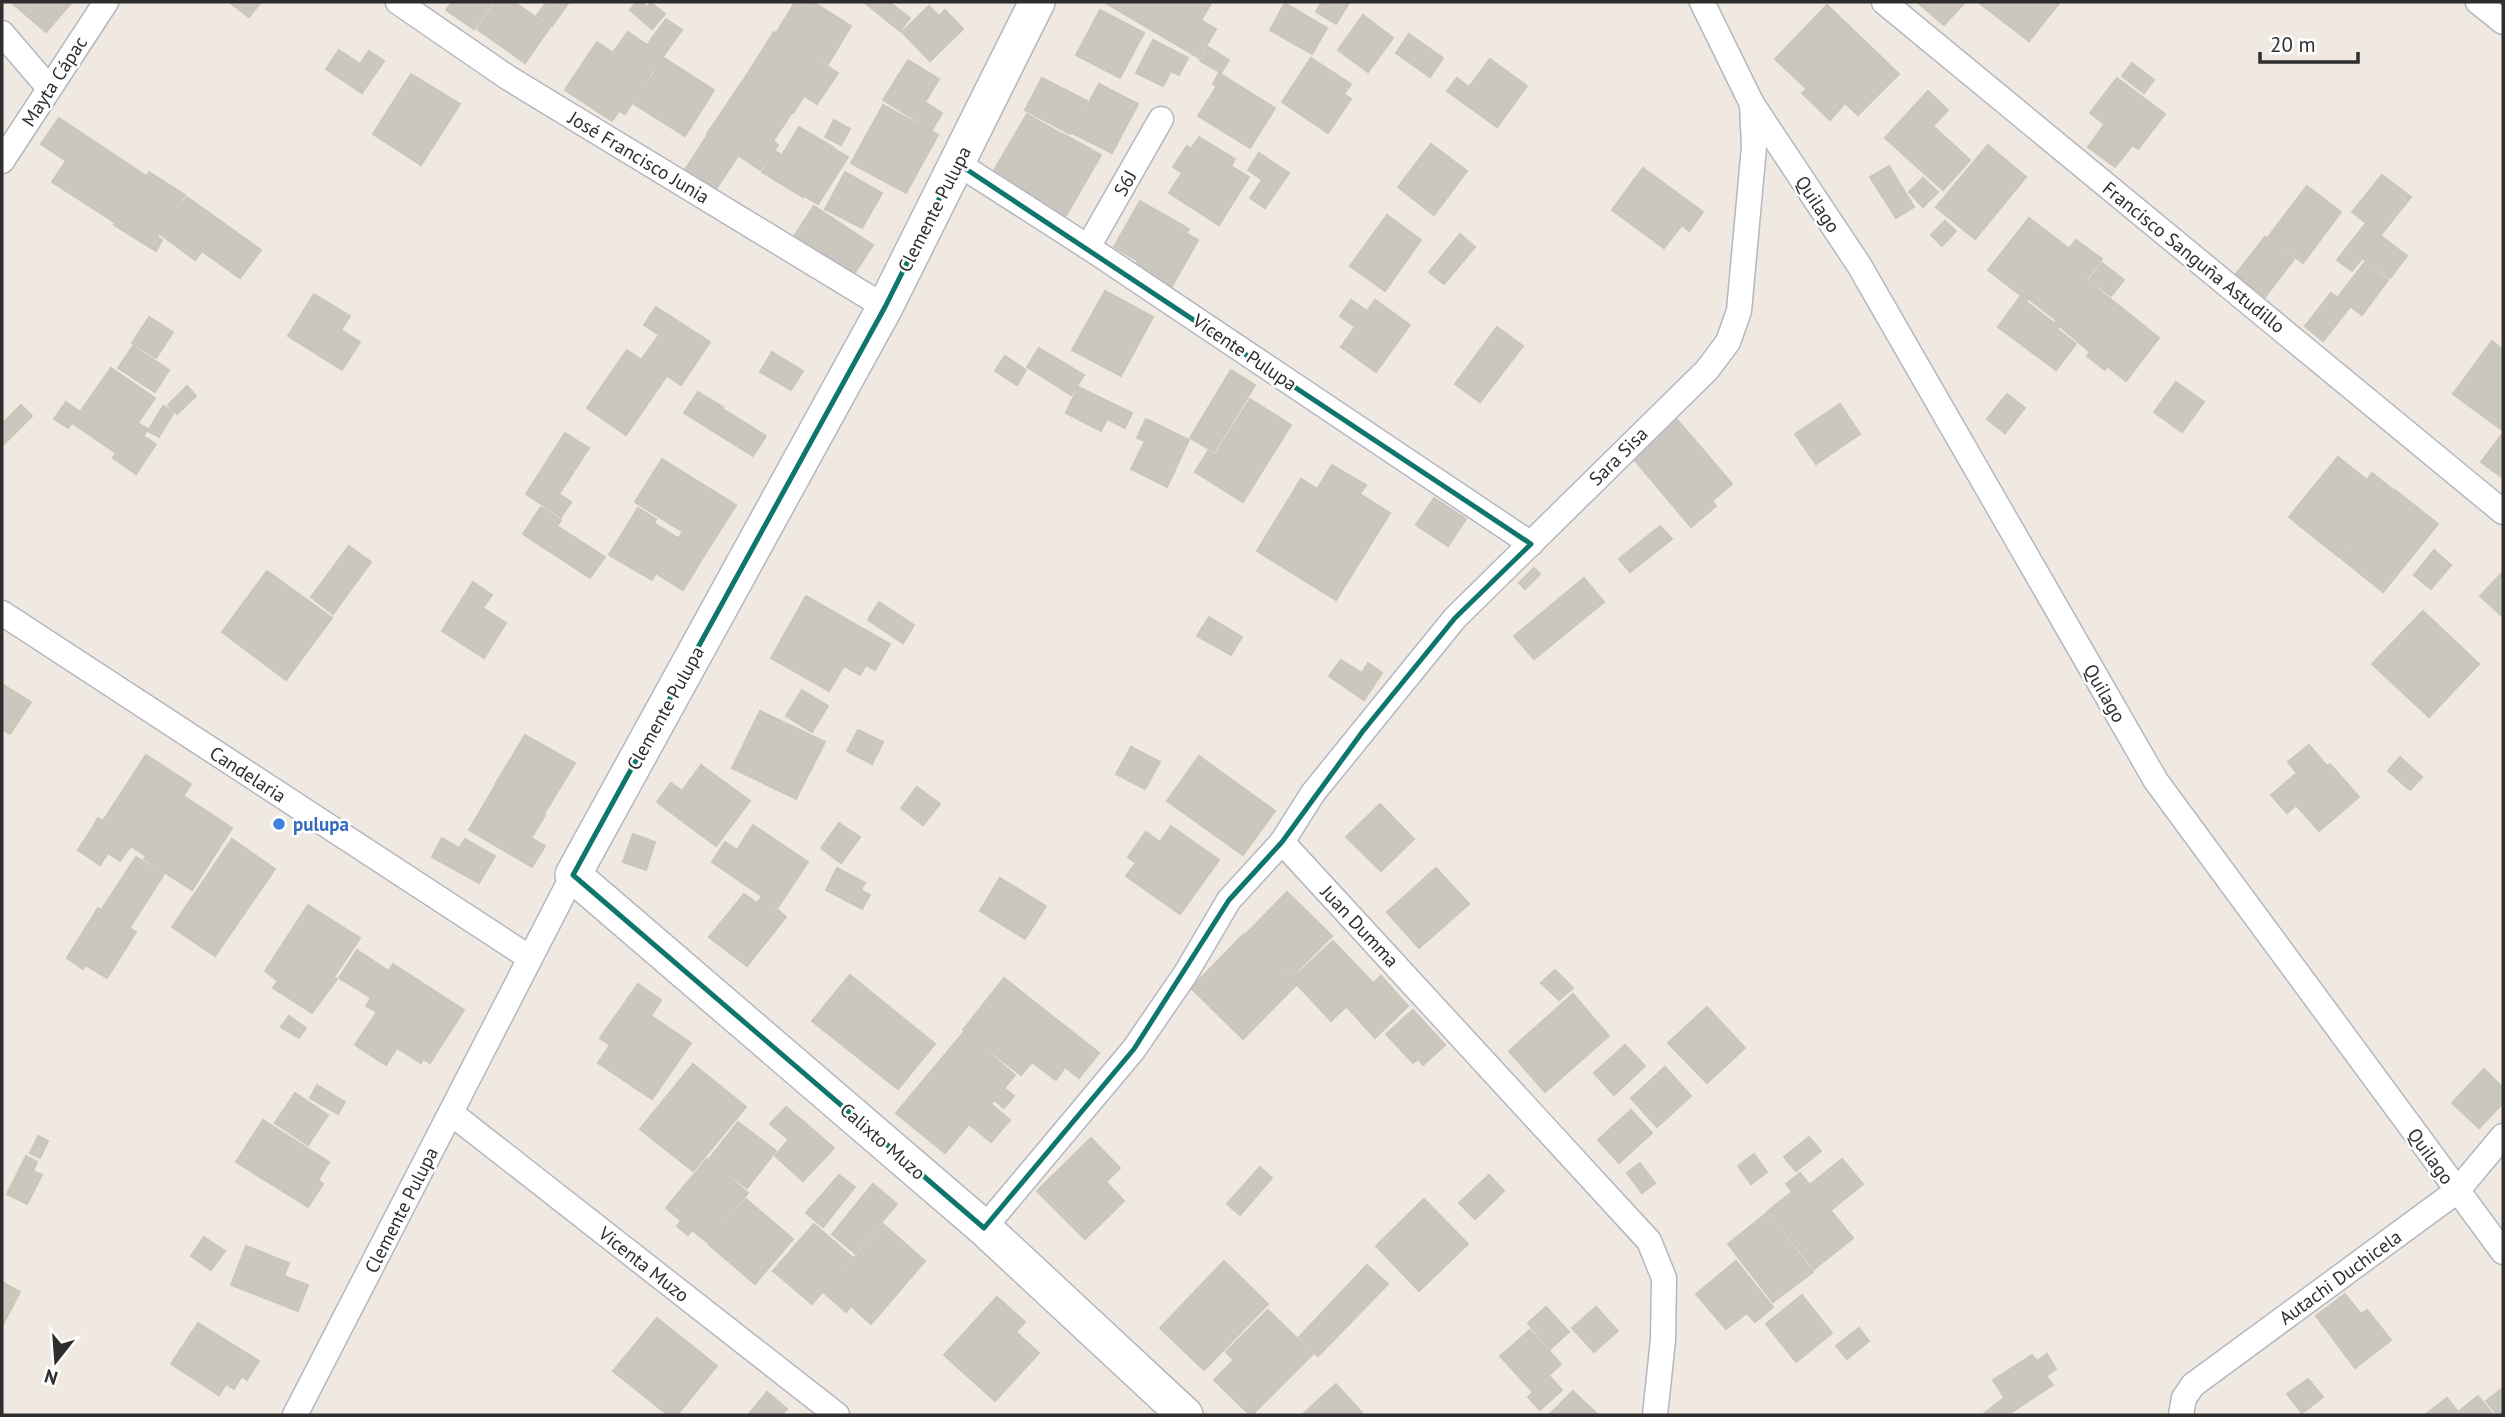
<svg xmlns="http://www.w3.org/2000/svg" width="2505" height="1417" font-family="'PT Sans',sans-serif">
<rect width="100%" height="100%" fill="#efe9e1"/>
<g fill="#cbc7bf" stroke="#cbc5ba" stroke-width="2">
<path d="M11 2H72L46 32Z"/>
<path d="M229 2H261L249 17Z"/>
<path d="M452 2H493L474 29 446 10Z"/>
<path d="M496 2H514L550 27 525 63 477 29Z"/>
<path d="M547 2H569L552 26 537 15Z"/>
<path d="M637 2H641L647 7 651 3 665 14 652 29 630 10Z"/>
<path d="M795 2H813L851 26 828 64 777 32Z"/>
<path d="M864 2H889L910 18 900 31Z"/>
<path d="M1104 2H1212L1201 20 1216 29 1199 58Z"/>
<path d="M1322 2H1348L1349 3 1336 24 1316 12Z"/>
<path d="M1917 2H1965L1944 25Z"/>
<path d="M1978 2H2060L2029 41Z"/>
<path d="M1285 3 1327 28 1312 54 1270 30Z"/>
<path d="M1827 5 1899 74 1858 115 1845 103 1830 120 1802 93 1807 89 1775 59Z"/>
<path d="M929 6 939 16 945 10 963 29 930 61 902 32Z"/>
<path d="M1100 10 1144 33 1120 78 1076 55Z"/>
<path d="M1363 15 1393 38 1368 72 1338 50Z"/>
<path d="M666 19 682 30 649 76 614 51 628 32 647 45Z"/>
<path d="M774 32 838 73 817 104 804 96 793 113 743 81Z"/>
<path d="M1409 34 1443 58 1430 77 1396 53Z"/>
<path d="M1153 40 1188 58 1179 75 1171 71 1163 86 1136 73Z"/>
<path d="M597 42 649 77 625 114 619 111 612 121 565 90Z"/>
<path d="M1208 47 1229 60 1221 73 1200 61Z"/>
<path d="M339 50 360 64 369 51 384 61 362 93 326 69Z"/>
<path d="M664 58 714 90 685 136 634 104Z"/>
<path d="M1311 58 1351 84 1344 94 1351 99 1328 133 1282 102Z"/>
<path d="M1490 59 1527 86 1497 127 1447 91 1457 78 1469 87Z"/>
<path d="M908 60 939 79 925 102 942 113 932 130 883 100Z"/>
<path d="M2132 63 2154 80 2144 93 2122 76Z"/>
<path d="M1219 73 1275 108 1250 148 1198 116 1217 86 1213 84Z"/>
<path d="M411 74 460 104 421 165 373 134Z"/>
<path d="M1042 78 1087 101 1070 134 1025 110Z"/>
<path d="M2117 78 2165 114 2138 149 2090 113Z"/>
<path d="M742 82 791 114 773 141 778 145 760 170 707 134Z"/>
<path d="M1099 84 1138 104 1112 153 1072 133Z"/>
<path d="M1928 91 1948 110 1933 126 1970 160 1943 190 1885 138Z"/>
<path d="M883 105 938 135 906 193 851 163Z"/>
<path d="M1027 114 1062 134 1026 197 990 177Z"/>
<path d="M59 118 146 176 114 222 52 182 66 161 41 144Z"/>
<path d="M834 120 850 129 841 145 825 137Z"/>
<path d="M2104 125 2132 146 2115 167 2088 147Z"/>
<path d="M799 127 833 147 803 197 762 172 775 151 782 155Z"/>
<path d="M1063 134 1101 155 1063 221 1025 200Z"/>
<path d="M707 136 738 156 714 192 683 173Z"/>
<path d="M1199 137 1235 159 1231 166 1249 177 1219 225 1169 193 1182 173 1173 167 1187 146 1191 149Z"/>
<path d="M1431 144 1467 171 1434 215 1398 187Z"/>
<path d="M1988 145 2026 177 1975 239 1936 207Z"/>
<path d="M833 148 848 157 818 204 804 196Z"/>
<path d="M1259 153 1289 173 1265 208 1250 198 1262 180 1248 170Z"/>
<path d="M1889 166 1914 207 1896 218 1870 177Z"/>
<path d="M1643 168 1703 212 1689 231 1682 225 1664 248 1612 210Z"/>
<path d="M149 172 185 195 157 237 162 240 156 251 114 225Z"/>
<path d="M845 172 882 193 862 228 825 209Z"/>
<path d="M2382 175 2411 197 2352 271 2337 260 2366 223 2352 212Z"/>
<path d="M1923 178 1938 192 1923 207 1909 192Z"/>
<path d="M2307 186 2341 212 2303 263 2268 237Z"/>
<path d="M187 197 261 250 240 278 202 251 195 260 160 234Z"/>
<path d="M1140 201 1189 229 1186 233 1198 240 1171 288 1135 267 1138 261 1114 247Z"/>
<path d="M814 206 873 245 848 283 789 244Z"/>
<path d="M1387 215 1421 240 1385 291 1350 266Z"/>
<path d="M2029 218 2068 248 2027 300 1988 270Z"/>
<path d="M1945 221 1956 231 1942 246 1931 235Z"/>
<path d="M1460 234 1475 247 1444 284 1429 272Z"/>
<path d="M2381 236 2407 256 2390 278 2364 259Z"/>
<path d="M2265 237 2294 259 2265 297 2236 274Z"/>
<path d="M2076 240 2102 259 2055 319 2029 299Z"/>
<path d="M2365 262 2388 280 2362 315 2338 297Z"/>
<path d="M2102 263 2124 280 2111 296 2089 280Z"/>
<path d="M2087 281 2123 309 2090 352 2055 322Z"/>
<path d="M1105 291 1153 317 1121 376 1072 350Z"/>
<path d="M2331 293 2350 307 2323 341 2305 326Z"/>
<path d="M314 294 350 316 341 330 360 342 342 370 288 336Z"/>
<path d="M2020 297 2059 327 2057 329 2076 344 2056 370 1998 327Z"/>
<path d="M1351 300 1367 311 1375 300 1410 325 1376 372 1341 347 1355 327 1340 316Z"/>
<path d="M656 307 710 342 681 385 642 359 659 335 644 325Z"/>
<path d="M2123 309 2159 338 2126 381 2107 366 2105 370 2087 356Z"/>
<path d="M149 317 173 332 156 358 132 343Z"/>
<path d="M1497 327 1523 346 1480 402 1455 384Z"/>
<path d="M2492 341 2503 350 2502 430 2453 394Z"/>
<path d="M133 346 169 370 155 392 118 368Z"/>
<path d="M1039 348 1084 375 1071 395 1027 367Z"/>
<path d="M627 350 666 377 626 435 587 408Z"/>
<path d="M772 352 803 371 791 390 760 372Z"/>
<path d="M1005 356 1026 370 1017 385 995 371Z"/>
<path d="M111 368 155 398 138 423 148 429 143 436 156 444 136 474 113 458 116 453 72 423 68 428 54 419 66 402 80 412Z"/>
<path d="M1231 370 1255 385 1214 452 1190 438Z"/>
<path d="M2176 382 2204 402 2182 432 2154 412Z"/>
<path d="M187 386 196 396 177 414 168 405Z"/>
<path d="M1078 387 1132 413 1125 428 1107 419 1101 431 1066 413Z"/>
<path d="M698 392 723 407 710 429 684 413Z"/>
<path d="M2007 394 2025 408 2005 433 1987 419Z"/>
<path d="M1250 399 1291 425 1243 502 1195 472 1208 451 1215 455Z"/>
<path d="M1840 404 1860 434 1816 464 1795 434Z"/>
<path d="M21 405 32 416 2 446V424Z"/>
<path d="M163 406 174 412 159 437 148 431Z"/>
<path d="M723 409 766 436 753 456 711 430Z"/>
<path d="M1674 416 1732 484 1712 501 1654 432Z"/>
<path d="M1146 419 1189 440 1167 487 1131 469 1145 441 1137 438Z"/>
<path d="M565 433 589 448 559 494 571 502 561 517 526 494Z"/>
<path d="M2503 433V478L2481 462Z"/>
<path d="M1657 436 1716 506 1691 527 1632 457Z"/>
<path d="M2338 457 2367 480 2372 473 2393 490 2339 557 2289 517Z"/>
<path d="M662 459 736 505 709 548 635 502Z"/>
<path d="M1332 465 1366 485 1360 494 1390 513 1336 600 1257 551 1301 479 1317 489Z"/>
<path d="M2395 490 2438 524 2383 592 2341 558Z"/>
<path d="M1434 498 1466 519 1448 546 1416 525Z"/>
<path d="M541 507 561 520 557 526 605 557 590 578 523 534Z"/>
<path d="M638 508 656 519 654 523 678 538 652 580 609 555Z"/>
<path d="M1660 526 1672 539 1630 572 1619 559Z"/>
<path d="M682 533 708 549 683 590 657 574Z"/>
<path d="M349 546 371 562 333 614 311 597Z"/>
<path d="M2434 550 2451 565 2431 589 2414 575Z"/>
<path d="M1534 568 1540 574 1525 589 1519 583Z"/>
<path d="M267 571 332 618 286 680 222 632Z"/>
<path d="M2502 573 2503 574V617L2480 596Z"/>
<path d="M1584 578 1604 602 1534 659 1514 636Z"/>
<path d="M473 582 492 595 483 608 506 623 484 658 442 631Z"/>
<path d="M806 596 890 644 875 670 866 665 860 675 844 666 829 691 771 658Z"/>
<path d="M879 602 914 625 903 643 868 620Z"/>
<path d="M2423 611 2479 664 2429 717 2372 664Z"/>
<path d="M1209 617 1242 637 1231 655 1197 636Z"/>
<path d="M1341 660 1362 673 1368 663 1382 673 1364 700 1329 676Z"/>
<path d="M2 684 31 702 10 734 2 729Z"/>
<path d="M802 690 828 706 812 732 786 716Z"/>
<path d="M760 711 825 742 796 799 732 768Z"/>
<path d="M858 730 883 742 872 764 847 751Z"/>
<path d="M525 735 575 763 544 814 495 785Z"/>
<path d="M2309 745 2327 766 2330 764 2359 797 2319 831 2296 805 2287 813 2271 795 2297 773 2288 762Z"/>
<path d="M1131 747 1160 762 1145 789 1116 774Z"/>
<path d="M146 755 191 784 145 855 95 823 98 818 103 821Z"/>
<path d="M1199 756 1275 811 1243 855 1167 801Z"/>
<path d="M2400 757 2422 777 2410 790 2388 771Z"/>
<path d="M701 765 750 801 716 846 657 802 671 783 682 791Z"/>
<path d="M495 786 545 815 531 838 545 846 532 867 469 830Z"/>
<path d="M917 787 940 804 923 825 901 808Z"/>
<path d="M185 797 232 828 192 890 144 859Z"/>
<path d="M1380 804 1414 839 1381 871 1346 837Z"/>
<path d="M839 823 860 837 841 863 821 848Z"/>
<path d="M95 824 130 847 120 861 108 853 100 865 78 850Z"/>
<path d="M753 825 808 862 778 907 712 862 725 842 737 850Z"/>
<path d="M1171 826 1219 860 1180 914 1126 876 1136 863 1128 857 1146 832 1160 842Z"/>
<path d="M633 834 655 842 646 870 623 862Z"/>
<path d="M442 838 459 848 465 839 495 856 479 883 432 857Z"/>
<path d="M232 839 275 869 215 956 172 927Z"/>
<path d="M136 857 164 874 130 927 102 909Z"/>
<path d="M837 868 865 883 861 890 870 895 862 909 826 890Z"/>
<path d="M1436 868 1469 904 1419 948 1387 912Z"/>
<path d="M1000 878 1046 906 1025 939 980 911Z"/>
<path d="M1287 892 1332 936 1291 977 1246 934Z"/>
<path d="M744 894 757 903 762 897 786 917 747 966 709 937Z"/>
<path d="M308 905 360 938 334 977 337 979 312 1013 273 988 278 981 265 971Z"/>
<path d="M98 908 136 932 107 978 85 965 83 969 67 958Z"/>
<path d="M1244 934 1296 985 1243 1039 1191 988Z"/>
<path d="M1333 941 1372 982 1331 1021 1292 979Z"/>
<path d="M357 950 387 970 370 997 339 978Z"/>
<path d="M393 964 464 1010 430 1063 423 1059 421 1063 397 1048 386 1065 355 1045 377 1012 366 1006Z"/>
<path d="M1555 970 1573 988 1559 1000 1541 983Z"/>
<path d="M850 975 935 1044 898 1089 812 1021Z"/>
<path d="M1381 976 1408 1006 1375 1038 1347 1007Z"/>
<path d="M1004 978 1099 1053 1079 1078 1065 1067 1056 1080 1032 1062 1021 1075 963 1030Z"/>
<path d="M638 984 661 1000 651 1016 691 1043 652 1099 598 1063 610 1045 600 1038Z"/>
<path d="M1573 994 1609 1036 1545 1092 1509 1051Z"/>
<path d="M1707 1007 1745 1048 1707 1083 1668 1043Z"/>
<path d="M1413 1010 1445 1045 1423 1065 1418 1059 1413 1063 1386 1034Z"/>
<path d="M289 1016 306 1028 299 1038 281 1027Z"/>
<path d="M964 1032 1015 1075 1004 1088 1014 1096 1004 1108 994 1100 991 1104 1010 1120 991 1142 969 1124 945 1153 896 1113Z"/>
<path d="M1625 1045 1645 1066 1614 1095 1594 1073Z"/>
<path d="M693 1064 746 1107 693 1171 640 1129Z"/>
<path d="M1665 1067 1691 1096 1657 1127 1631 1098Z"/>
<path d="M2484 1069 2503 1088V1103L2479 1128 2452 1103Z"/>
<path d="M317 1085 345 1102 338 1114 310 1098Z"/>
<path d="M295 1093 328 1115 308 1145 275 1123Z"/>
<path d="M786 1107 804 1122 788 1139 770 1124Z"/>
<path d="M1631 1110 1652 1133 1619 1163 1598 1140Z"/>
<path d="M263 1120 329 1162 318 1180 323 1184 308 1207 236 1162Z"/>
<path d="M738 1122 776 1151 747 1188 709 1159Z"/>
<path d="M804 1122 834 1148 803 1181 775 1156Z"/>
<path d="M38 1136 48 1141 40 1158 30 1153Z"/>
<path d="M1809 1137 1821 1151 1796 1171 1784 1157Z"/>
<path d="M1091 1138 1120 1168 1106 1182 1124 1201 1085 1239 1037 1191Z"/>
<path d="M1754 1154 1767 1172 1751 1184 1738 1166Z"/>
<path d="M26 1156 37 1162 33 1171 42 1175 27 1204 7 1194Z"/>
<path d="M707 1159 748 1193 707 1242 692 1230 688 1235 677 1226 681 1221 666 1208Z"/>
<path d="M1842 1159 1863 1184 1832 1209 1811 1184Z"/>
<path d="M1640 1163 1655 1183 1642 1193 1627 1173Z"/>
<path d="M1260 1167 1272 1178 1240 1215 1227 1204Z"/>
<path d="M1800 1173 1853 1238 1814 1269 1768 1211 1792 1192 1786 1184Z"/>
<path d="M839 1175 855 1187 823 1227 806 1213Z"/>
<path d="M1489 1175 1504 1191 1475 1219 1459 1203Z"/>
<path d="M873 1184 897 1204 855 1253 832 1234Z"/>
<path d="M746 1199 793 1239 755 1284 708 1244Z"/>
<path d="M1424 1199 1468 1244 1419 1291 1376 1246Z"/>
<path d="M1767 1213 1813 1272 1773 1302 1728 1244Z"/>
<path d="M814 1224 852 1257 812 1304 773 1271Z"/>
<path d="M883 1224 925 1261 871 1324 851 1306 846 1312 824 1293Z"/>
<path d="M204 1237 225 1251 211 1270 191 1256Z"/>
<path d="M246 1246 289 1263 284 1276 308 1285 298 1311 231 1285Z"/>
<path d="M1224 1261 1268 1304 1204 1370 1160 1328Z"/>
<path d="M1736 1261 1773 1307 1755 1322 1747 1313 1726 1329 1696 1294Z"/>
<path d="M1367 1265 1388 1284 1318 1356 1299 1337Z"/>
<path d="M2 1282 20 1292 2 1326Z"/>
<path d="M2345 1294 2361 1314 2367 1310 2391 1340 2355 1368 2316 1316Z"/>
<path d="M1802 1295 1832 1333 1796 1362 1766 1324Z"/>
<path d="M997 1297 1025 1322 1016 1332 1039 1353 995 1401 944 1355Z"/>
<path d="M1546 1307 1569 1332 1550 1349 1528 1323Z"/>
<path d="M1596 1307 1618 1331 1594 1352 1572 1328Z"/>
<path d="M1268 1310 1313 1354 1252 1415H1250L1214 1380 1234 1360 1226 1352Z"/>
<path d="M657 1318 717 1366 677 1415H668L613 1371Z"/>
<path d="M198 1323 259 1361 247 1380 242 1376 234 1389 226 1384 219 1395 171 1364Z"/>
<path d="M1859 1328 1869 1341 1847 1359 1836 1346Z"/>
<path d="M1530 1330 1561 1364 1532 1391 1500 1356Z"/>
<path d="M2047 1354 2056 1369 2046 1376 2053 1385 2013 1411 1993 1380 2032 1355 2037 1361Z"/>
<path d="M1550 1377 1562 1390 1540 1410 1528 1397Z"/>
<path d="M2308 1379 2323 1397 2302 1413 2287 1394Z"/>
<path d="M1336 1384 1364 1415H1302Z"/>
<path d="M2503 1388V1415H2497L2486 1401Z"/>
<path d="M1573 1391 1598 1415H1549Z"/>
<path d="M767 1392 787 1409 781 1415H748Z"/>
<path d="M2478 1396 2493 1415H2425L2447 1398 2458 1412Z"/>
<path d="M2003 1399 2013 1411 2008 1415H1982Z"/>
</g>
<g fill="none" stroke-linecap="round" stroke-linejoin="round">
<g stroke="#b4b7c1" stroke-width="27">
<g id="street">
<path d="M398 2 507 77 885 307"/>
<path d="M1884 2 2503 512"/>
<path d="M2478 2 2503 22"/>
<path d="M2 33 49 88"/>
<path d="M1752 104 1859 265 2156 781 2503 1252"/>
<path d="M2 161 106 2"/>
<path d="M957 163 1088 247 1531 544"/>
<path d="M1088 247 1161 119"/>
<path d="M2 613 530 958"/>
<path d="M1282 842 1313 793 1455 618 1707 370 1728 342 1739 311 1754 147 1752 104 1702 2"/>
<path d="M451 1113 837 1415"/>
<path d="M984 1228 1134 1049 1186 973 1229 900 1282 842 1649 1241 1664 1278 1663 1340 1655 1415"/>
<path d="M295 1415 573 875"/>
<path d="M2181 1415 2184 1398 2193 1385 2457 1191 2503 1136"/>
</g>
</g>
<g stroke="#b4b7c1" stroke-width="38">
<path id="secondary" d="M1037 2 885 307 573 875 984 1228 1185 1415"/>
</g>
<use href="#street" stroke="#fff" stroke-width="24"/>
<use href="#secondary" stroke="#fff" stroke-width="35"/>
</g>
<path fill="none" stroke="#0f766e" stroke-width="5" stroke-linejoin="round" d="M957 163 1531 544 1455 618 1363 731 1282 842 1229 900 1134 1049 984 1228 573 875 885 307Z"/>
<circle fill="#3f7fe0" stroke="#fff" stroke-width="2.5" cx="279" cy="824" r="7"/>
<g text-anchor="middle" stroke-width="5" stroke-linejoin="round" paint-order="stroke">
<g font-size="19" fill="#2e2e2e" stroke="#fff">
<text transform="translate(54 81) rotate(-57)" y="7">Mayta Cápac</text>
<text transform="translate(639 157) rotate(31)" y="7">José Francisco Junia</text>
<text transform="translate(1125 183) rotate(-61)" y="7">S6J</text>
<text transform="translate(1818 204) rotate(56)" y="7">Quilago</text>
<text transform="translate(934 209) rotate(-63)" y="7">Clemente Pulupa</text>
<text transform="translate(2194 257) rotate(39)" y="7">Francisco Sanguña Astudillo</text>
<text transform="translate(1245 352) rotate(34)" y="7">Vicente Pulupa</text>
<text transform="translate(1618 456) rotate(-45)" y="7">Sara Sisa</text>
<text transform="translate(2105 693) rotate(60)" y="7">Quilago</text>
<text transform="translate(665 708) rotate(-61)" y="7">Clemente Pulupa</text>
<text transform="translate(248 774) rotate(33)" y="7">Candelaria</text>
<text transform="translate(1360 926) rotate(47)" y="7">Juan Dumma</text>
<text transform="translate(883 1141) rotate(41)" y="7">Calixto Muzo</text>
<text transform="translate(2431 1156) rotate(54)" y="7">Quilago</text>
<text transform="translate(401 1210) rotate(-63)" y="7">Clemente Pulupa</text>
<text transform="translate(644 1264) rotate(38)" y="7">Vicenta Muzo</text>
<text transform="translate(2340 1277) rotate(-36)" y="7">Autachi Duchicela</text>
</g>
<g font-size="19" font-weight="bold" fill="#366cbe" stroke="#fff" text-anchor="start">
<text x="293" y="831">pulupa</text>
</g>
</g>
<rect width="2505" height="1417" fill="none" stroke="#2e2e2e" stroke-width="7"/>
<g transform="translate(56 1361) rotate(197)" stroke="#ffffff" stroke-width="5" paint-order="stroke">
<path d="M0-5L12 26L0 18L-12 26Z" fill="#2e2e2e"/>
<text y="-10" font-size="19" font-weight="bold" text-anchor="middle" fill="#2e2e2e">N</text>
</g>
<path d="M2260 52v10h98v-10" fill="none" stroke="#2e2e2e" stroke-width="3.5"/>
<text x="2270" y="52" font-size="21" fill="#2e2e2e" stroke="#ffffff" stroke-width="5" paint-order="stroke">20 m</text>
</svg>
